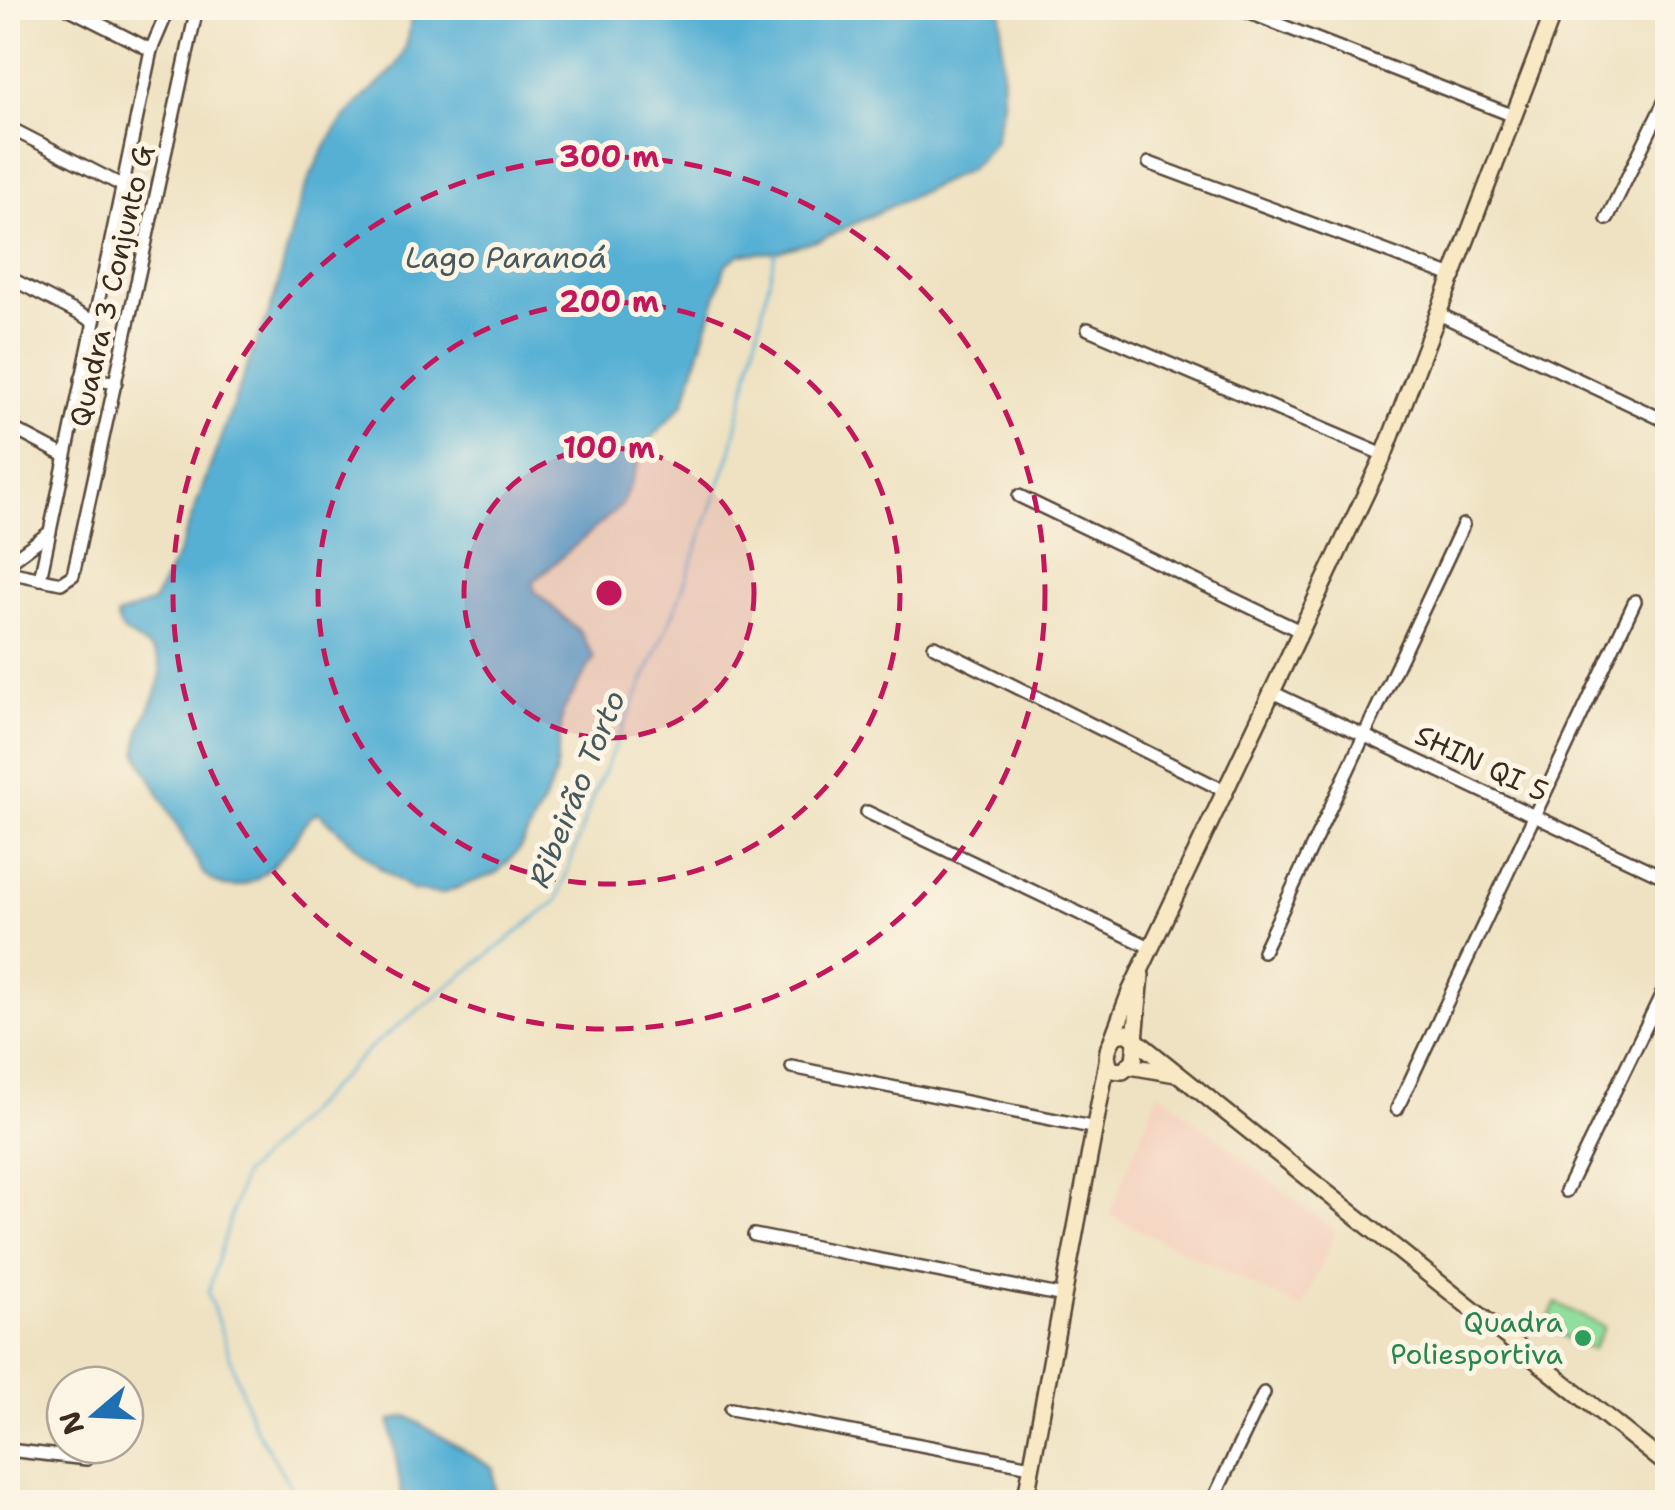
<svg xmlns="http://www.w3.org/2000/svg" width="1675" height="1510" font-family="'Shantell Sans',sans-serif">
<rect width="100%" height="100%" fill="#fcf5e5"/>
<filter id="ink" filterUnits="userSpaceOnUse"><feTurbulence type="fractalNoise" baseFrequency=".01" numOctaves="2"/><feDisplacementMap in="SourceGraphic" scale="20" xChannelSelector="R" yChannelSelector="G"/><feConvolveMatrix kernelMatrix="1 2 1 2 8 2 1 2 1" color-interpolation-filters="sRGB"/></filter>
<filter id="wash" filterUnits="userSpaceOnUse"><feTurbulence type="fractalNoise" baseFrequency=".0048" numOctaves="4" result="noise"/><feDisplacementMap in="SourceGraphic" scale="40" xChannelSelector="R" yChannelSelector="G"/><feGaussianBlur stdDeviation="2.25" result="paint"/><feColorMatrix in="noise" values="0 0 0 0 0 0 0 0 0 0 0 0 0 0 0 0 0 1.4 0 .05"/><feComposite in="paint" operator="in"/></filter>
<g filter="url(#wash)">
<rect width="100%" height="100%" fill="#efe2c2"/>
<path fill="#f4d3c0" d="M1159 1091 1336 1232 1302 1309 1109 1215Z"/>
<path fill="#92df9d" stroke="#66845e" stroke-width="2.5" d="M1556 1303 1604 1327 1592 1350 1544 1327Z"/>
<g fill="#57b0d4" stroke="#496d79" stroke-width="2.5">
<path d="M411 8H1001L1003 103 994 143 970 169 820 240 776 252 741 254 726 264 684 403 647 443 622 505 533 582 535 591 581 633 594 658 563 711 555 775 546 797 519 850 497 873 441 894 413 890 380 868 318 812C304 819 298 837 288 849 264 877 234 904 203 873L138 755C133 722 165 696 160 666 156 639 118 641 117 616L153 602 178 554 257 340C285 287 286 226 312 173 320 156 331 135 343 120 380 73 410 78 411 8Z"/>
<path d="M407 1416 493 1468 496 1502H403L390 1421Z"/>
</g>
<g fill="none" stroke-linecap="round" stroke-linejoin="round">
<path stroke="#57b0d4" stroke-width="2.5" d="M300 1502 253 1424 208 1293 243 1175 371 1047 557 901 593 796 676 607 731 452 776 250"/>
</g>
</g>
<g filter="url(#ink)">
<g fill="none" stroke-linecap="round" stroke-linejoin="round">
<g stroke="#564637" stroke-width="16">
<g id="street">
<path d="M68 8 151 50"/>
<path d="M1237 8 1514 116"/>
<path d="M8 127 123 186"/>
<path d="M1149 163 1455 277"/>
<path d="M1607 219 1668 94"/>
<path d="M8 277 93 321"/>
<path d="M1441 315 1668 422"/>
<path d="M1088 329 1384 455"/>
<path d="M81 379 116 382"/>
<path d="M8 426 65 456"/>
<path d="M1019 496 1302 632"/>
<path d="M8 563 50 532"/>
<path d="M8 572 61 583 73 575 197 8"/>
<path d="M40 579 151 50 169 8"/>
<path d="M934 646 1227 792"/>
<path d="M1274 693 1668 879"/>
<path d="M867 812 1152 948"/>
<path d="M1263 951 1463 525"/>
<path d="M792 1067 1096 1128"/>
<path d="M1397 1109 1635 601"/>
<path d="M1566 1191 1668 981"/>
<path d="M754 1235 1064 1296"/>
<path d="M731 1409 1031 1466"/>
<path d="M8 1450 87 1459"/>
<path d="M1212 1502 1264 1393"/>
</g>
</g>
<g stroke="#564637" stroke-width="20">
<g id="secondary">
<path d="M1112 1040 1130 992 1384 455 1555 8"/>
<path d="M1135 1040 1141 975"/>
<path d="M1136 1043 1134 1060 1123 1071 1112 1070C1104 1059 1107 1046 1116 1035L1127 1033 1668 1466"/>
<path d="M1130 1066 1176 1074"/>
<path d="M1025 1502 1107 1061"/>
</g>
</g>
<use href="#street" stroke="#fff" stroke-width="11"/>
<use href="#secondary" stroke="#f8e8c3" stroke-width="15"/>
</g>
</g>
<circle cx="609" cy="593" r="145" fill="#c2185b" fill-opacity=".12"/>
<g fill="none" stroke="#c2185b" stroke-width="5" stroke-dasharray="18 12">
<circle cx="609" cy="593" r="145"/>
<circle cx="609" cy="593" r="291"/>
<circle cx="609" cy="593" r="436"/>
</g>
<circle fill="#2e9e5b" stroke="#fcf5e5" stroke-width="4" cx="1583" cy="1338" r="10"/>
<g text-anchor="middle" stroke-width="10" stroke-linejoin="round" paint-order="stroke">
<g font-size="28" fill="#3b2a1e" stroke="#fcf5e5">
<text transform="translate(111 286) rotate(-77)" y="10">Quadra 3 Conjunto G</text>
<text transform="translate(1482 763) rotate(25)" y="10">SHIN QI 5</text>
</g>
<g font-size="28" fill="#27864d" stroke="#fcf5e5" text-anchor="end">
<text x="1563" y="1332">Quadra<tspan x="1563" dy="32">Poliesportiva</tspan></text>
</g>
<g font-size="30" font-style="italic" fill="#45595e" stroke="#fcf5e5">
<text x="506" y="268">Lago Paranoá</text>
<text transform="translate(577 789) rotate(-68)" y="10">Ribeirão Torto</text>
</g>
</g>
<circle cx="609" cy="593" r="15" fill="#c2185b" stroke="#fcf5e5" stroke-width="5"/>
<g font-size="30" text-anchor="middle" font-weight="bold" fill="#c2185b" stroke="#fcf5e5" stroke-width="10" stroke-linejoin="round" paint-order="stroke">
<text x="609" y="167">300 m</text>
<text x="609" y="312">200 m</text>
<text x="609" y="458">100 m</text>
</g>
<rect width="1675" height="1510" fill="none" stroke="#fcf5e5" stroke-width="40"/>
<g transform="translate(95 1415) rotate(251)"><circle r="48" fill="#fcf5e5" stroke="#afa495" stroke-width="2.5"/>
<path d="M0-8L18 38L0 25L-18 38Z" fill="#1f6fb2"/>
<text y="-15" font-size="28" font-weight="bold" text-anchor="middle" fill="#3b2a1e">N</text>
</g>
</svg>
